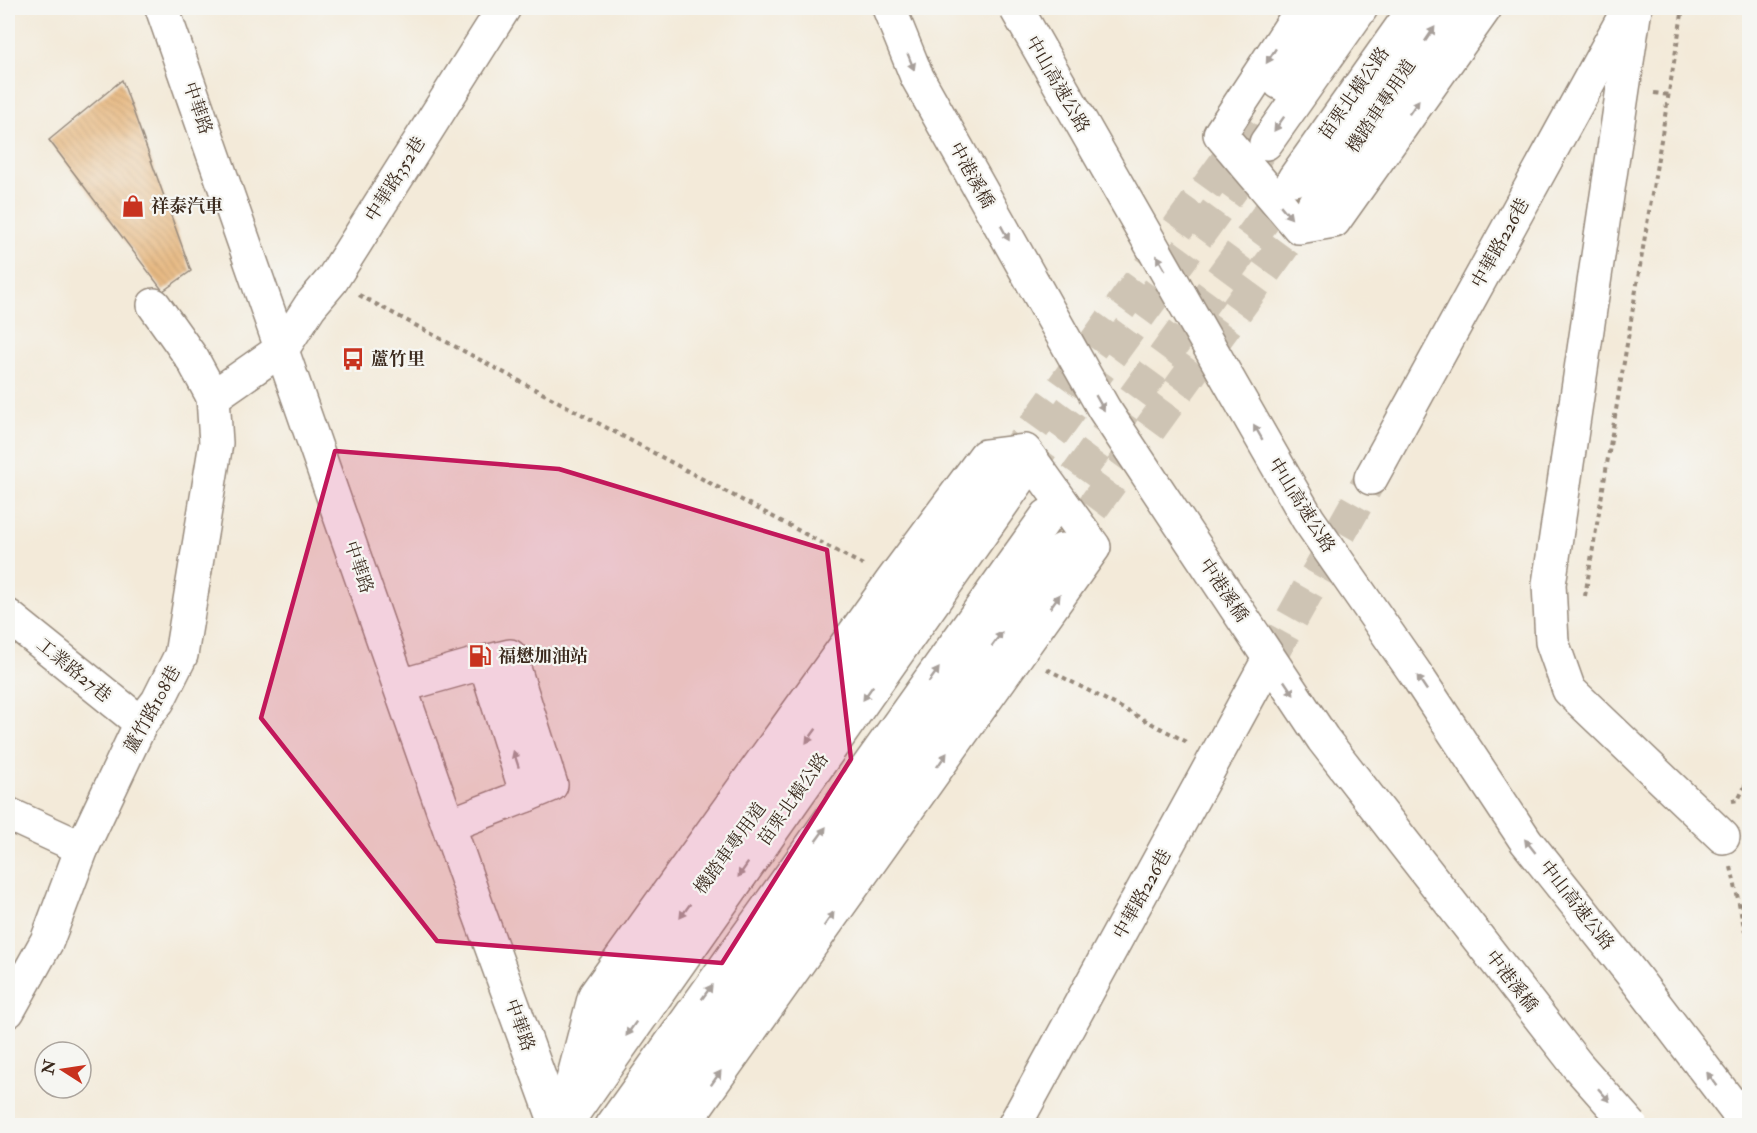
<svg xmlns="http://www.w3.org/2000/svg" width="1757" height="1133" font-family="'IM FELL Double Pica','Noto Serif TC',serif">
<defs>
<pattern id="building-back-hatch" width="6" height="6" patternUnits="userSpaceOnUse" patternTransform="scale(1.5)"><rect width="6" height="6" fill="#e7ba84"/><path d="M-1 5l2 2M0 0l6 6M5-1l2 2" fill="none" stroke="#c7a072"/></pattern>
</defs>
<rect width="100%" height="100%" fill="#f6f6f2"/>
<filter id="ink" filterUnits="userSpaceOnUse"><feTurbulence type="fractalNoise" baseFrequency=".0167" numOctaves="2"/><feDisplacementMap in="SourceGraphic" scale="12" xChannelSelector="R" yChannelSelector="G"/><feConvolveMatrix kernelMatrix="1 2 1 2 8 2 1 2 1" color-interpolation-filters="sRGB"/></filter>
<filter id="wash" filterUnits="userSpaceOnUse"><feTurbulence type="fractalNoise" baseFrequency=".008" numOctaves="4" result="noise"/><feDisplacementMap in="SourceGraphic" scale="24" xChannelSelector="R" yChannelSelector="G"/><feGaussianBlur stdDeviation="1.35" result="paint"/><feColorMatrix in="noise" values="0 0 0 0 0 0 0 0 0 0 0 0 0 0 0 0 0 1.4 0 .05"/><feComposite in="paint" operator="in"/></filter>
<g filter="url(#wash)">
<rect width="100%" height="100%" fill="#f3ead9"/>
<g id="blocks">
<path fill="url(#building-back-hatch)" d="M122 80 191 271 163 291 49 140Z"/>
</g>
</g>
<g filter="url(#ink)">
<use href="#blocks" fill-opacity="0" stroke="#978a7c" stroke-width="1.5"/>
<g fill="none" stroke-linecap="round" stroke-linejoin="round">
<g stroke="#cec4b4" stroke-width="33" stroke-dasharray="33 16" stroke-linecap="butt">
<path d="M1005 467 1254 123"/>
<path d="M1063 548 1314 204"/>
<path d="M1268 661 1371 478"/>
</g>
<g stroke="#cec4b4" stroke-width="33" stroke-dasharray="33 16" stroke-linecap="butt">
<path d="M1023 474 1265 144"/>
<path d="M1047 516 1294 179"/>
</g>
<g stroke="#978a7c" stroke-width="36">
<g id="minor">
<path d="M162 8 477 907 557 1126"/>
<path d="M1303 8 1220 134 1299 227 1334 221 1485 8"/>
<path d="M1635 8 1549 584 1552 642 1569 690 1723 837"/>
<path d="M1280 83 1332 8"/>
<path d="M1314 204 1448 8"/>
<path d="M154 305 193 360 213 397"/>
<path d="M1371 478 1627 12"/>
<path d="M8 616 141 723"/>
<path d="M485 662 510 656 551 785 527 795"/>
<path d="M400 686 485 662 527 795 449 825"/>
<path d="M8 814 82 848"/>
<path d="M8 1011 47 941 82 848 141 723 158 701 181 655 216 443 213 397 283 348 310 306 332 280 504 8"/>
<path d="M593 1047 602 1026 1005 467"/>
<path d="M561 1126 595 995 892 581 985 456 1025 451 1094 547 682 1126"/>
<path d="M639 1126 648 1118 1062 550"/>
<path d="M1014 1126 1268 661"/>
</g>
</g>
<g stroke="#978a7c" stroke-width="36">
<g id="major">
<path d="M1266 143 1361 8"/>
<path d="M1294 179 1415 8"/>
<path d="M564 1126 1023 474"/>
<path d="M612 1126 1047 516"/>
</g>
</g>
<g stroke="#978a7c" stroke-width="36">
<path id="highway" d="M889 8 917 77 1104 409 1323 739 1577 1065"/>
</g>
<g stroke="#978a7c" stroke-width="4" stroke-dasharray="4.5 4.5" stroke-linecap="butt">
<path d="M1654 93 1669 95"/>
<path d="M359 295 863 565"/>
<path d="M1585 596 1683 8"/>
<path d="M1047 669 1187 742"/>
<path d="M1732 801 1738 800 1750 776"/>
<path d="M1731 867 1745 931"/>
</g>
<use href="#minor" stroke="#fff" stroke-width="33"/>
<use href="#major" stroke="#fff" stroke-width="33"/>
<use href="#highway" stroke="#fff" stroke-width="33"/>
<g stroke="#978a7c" stroke-width="36" stroke-linecap="butt">
<g id="highway-bridge">
<path d="M1016 8 1308 519 1415 673 1526 841 1632 974 1748 1126"/>
<path d="M1577 1065 1631 1126"/>
</g>
</g>
<use href="#highway-bridge" stroke="#fff" stroke-width="33"/>
</g>
<defs><path id="oneway-solid" d="M-6-.8H1V-3.2L6.5 0L1 3.2V.8H-6Z" transform="scale(1.5)"/></defs>
<g fill="#a79f9a">
<use href="#oneway-solid" transform="translate(1430 34) rotate(-56)"/>
<use href="#oneway-solid" transform="translate(1271 56) rotate(123)"/>
<use href="#oneway-solid" transform="translate(911 62) rotate(68)"/>
<use href="#oneway-solid" transform="translate(1414 107) rotate(-55)"/>
<use href="#oneway-solid" transform="translate(1279 124) rotate(125)"/>
<use href="#oneway-solid" transform="translate(1286 212) rotate(50)"/>
<use href="#oneway-solid" transform="translate(1005 233) rotate(61)"/>
<use href="#oneway-solid" transform="translate(1161 263) rotate(-120)"/>
<use href="#oneway-solid" transform="translate(1100 403) rotate(60)"/>
<use href="#oneway-solid" transform="translate(1258 432) rotate(-120)"/>
<use href="#oneway-solid" transform="translate(1055 601) rotate(-54)"/>
<use href="#oneway-solid" transform="translate(997 639) rotate(-54)"/>
<use href="#oneway-solid" transform="translate(934 675) rotate(-54)"/>
<use href="#oneway-solid" transform="translate(1422 683) rotate(-124)"/>
<use href="#oneway-solid" transform="translate(1289 688) rotate(56)"/>
<use href="#oneway-solid" transform="translate(868 693) rotate(125)"/>
<use href="#oneway-solid" transform="translate(811 736) rotate(126)"/>
<use href="#oneway-solid" transform="translate(516 759) rotate(-108)"/>
<use href="#oneway-solid" transform="translate(942 760) rotate(-55)"/>
<use href="#oneway-solid" transform="translate(821 834) rotate(-54)"/>
<use href="#oneway-solid" transform="translate(1530 846) rotate(-128)"/>
<use href="#oneway-solid" transform="translate(743 870) rotate(125)"/>
<use href="#oneway-solid" transform="translate(685 911) rotate(126)"/>
<use href="#oneway-solid" transform="translate(829 919) rotate(-55)"/>
<use href="#oneway-solid" transform="translate(707 992) rotate(-54)"/>
<use href="#oneway-solid" transform="translate(631 1029) rotate(125)"/>
<use href="#oneway-solid" transform="translate(716 1078) rotate(-55)"/>
<use href="#oneway-solid" transform="translate(1712 1079) rotate(-127)"/>
<use href="#oneway-solid" transform="translate(1604 1095) rotate(48)"/>
</g>
</g>
<path fill="#c2185b" fill-opacity="0.2" stroke="#c2185b" stroke-width="4.5" stroke-linejoin="round" d="M335 451 559 469 827 550 851 759 722 963 437 941 261 718Z"/>
<defs>
<g id="shop-bare" transform="scale(1.8)"><path d="M-5-2.5h2.3a2.7 3.5 0 0 1 5.4 0H5L5.5 6h-11ZM-1.5-2.5h3a1.5 2.3 0 0 0-3 0Z" fill="#c8321e" stroke="#f6f6f2" stroke-width="2.5" paint-order="stroke"/></g>
<g id="bus-bare" transform="scale(1.8)"><path d="M-5-6H5V4H4V6H2V4H-2V6H-4V4H-5ZM-3.5-4V0h7V-4ZM-3.5 1.2v1.5H-2V1.2ZM2 1.2v1.5H3.5V1.2Z" fill="#c8321e" stroke="#f6f6f2" stroke-width="2.5" paint-order="stroke"/></g>
<g id="fuel-bare" transform="scale(1.8)"><path d="M-5.5-6h7V0h2V4h1.3V-2.5L3-4.5l.8-.8L6-3V5H2.5V1h-1V6h-7ZM-4.2-4.7v3.2H.2V-4.7Z" fill="#c8321e" stroke="#f6f6f2" stroke-width="2.5" paint-order="stroke"/></g>
</defs>
<g fill-rule="evenodd">
<use href="#shop-bare" x="133" y="206"/>
<use href="#bus-bare" x="353" y="359"/>
<use href="#fuel-bare" x="480" y="656"/>
</g>
<g text-anchor="middle" stroke-width="4.5" stroke-linejoin="round" paint-order="stroke">
<g font-size="18" fill="#3b2a1e" stroke="#f6f6f2">
<text transform="translate(1058 84) rotate(60)" y="6">中山高速公路</text>
<text transform="translate(1354 93) rotate(-55)" y="6">苗栗北橫公路</text>
<text transform="translate(1381 106) rotate(-56)" y="6">機踏車專用道</text>
<text transform="translate(198 108) rotate(71)" y="6">中華路</text>
<text transform="translate(972 175) rotate(61)" y="6">中港溪橋</text>
<text transform="translate(395 179) rotate(-58)" y="6">中華路352巷</text>
<text transform="translate(1500 243) rotate(-61)" y="6">中華路226巷</text>
<text transform="translate(1302 505) rotate(58)" y="6">中山高速公路</text>
<text transform="translate(359 567) rotate(71)" y="6">中華路</text>
<text transform="translate(1224 590) rotate(56)" y="6">中港溪橋</text>
<text transform="translate(74 670) rotate(39)" y="6">工業路27巷</text>
<text transform="translate(152 709) rotate(-61)" y="6">蘆竹路108巷</text>
<text transform="translate(793 799) rotate(-55)" y="6">苗栗北橫公路</text>
<text transform="translate(730 848) rotate(-54)" y="6">機踏車專用道</text>
<text transform="translate(1142 894) rotate(-61)" y="6">中華路226巷</text>
<text transform="translate(1577 905) rotate(52)" y="6">中山高速公路</text>
<text transform="translate(1512 981) rotate(52)" y="6">中港溪橋</text>
<text transform="translate(520 1025) rotate(70)" y="6">中華路</text>
</g>
<g font-size="18" font-weight="bold" fill="#3b2a1e" stroke="#f6f6f2" text-anchor="start">
<text x="151" y="212">祥泰汽車</text>
<text x="371" y="365">蘆竹里</text>
<text x="498" y="662">福懋加油站</text>
</g>
</g>
<rect width="1757" height="1133" fill="none" stroke="#f6f6f2" stroke-width="30"/>
<g transform="translate(63 1070) rotate(282)"><circle r="28" fill="#f6f6f2" stroke="#aba49d" stroke-width="1.5"/>
<path d="M0-4.5L10 22L0 15L-10 22Z" fill="#c8321e"/>
<text y="-9" font-size="16" font-weight="bold" text-anchor="middle" fill="#3b2a1e">N</text>
</g>
</svg>
